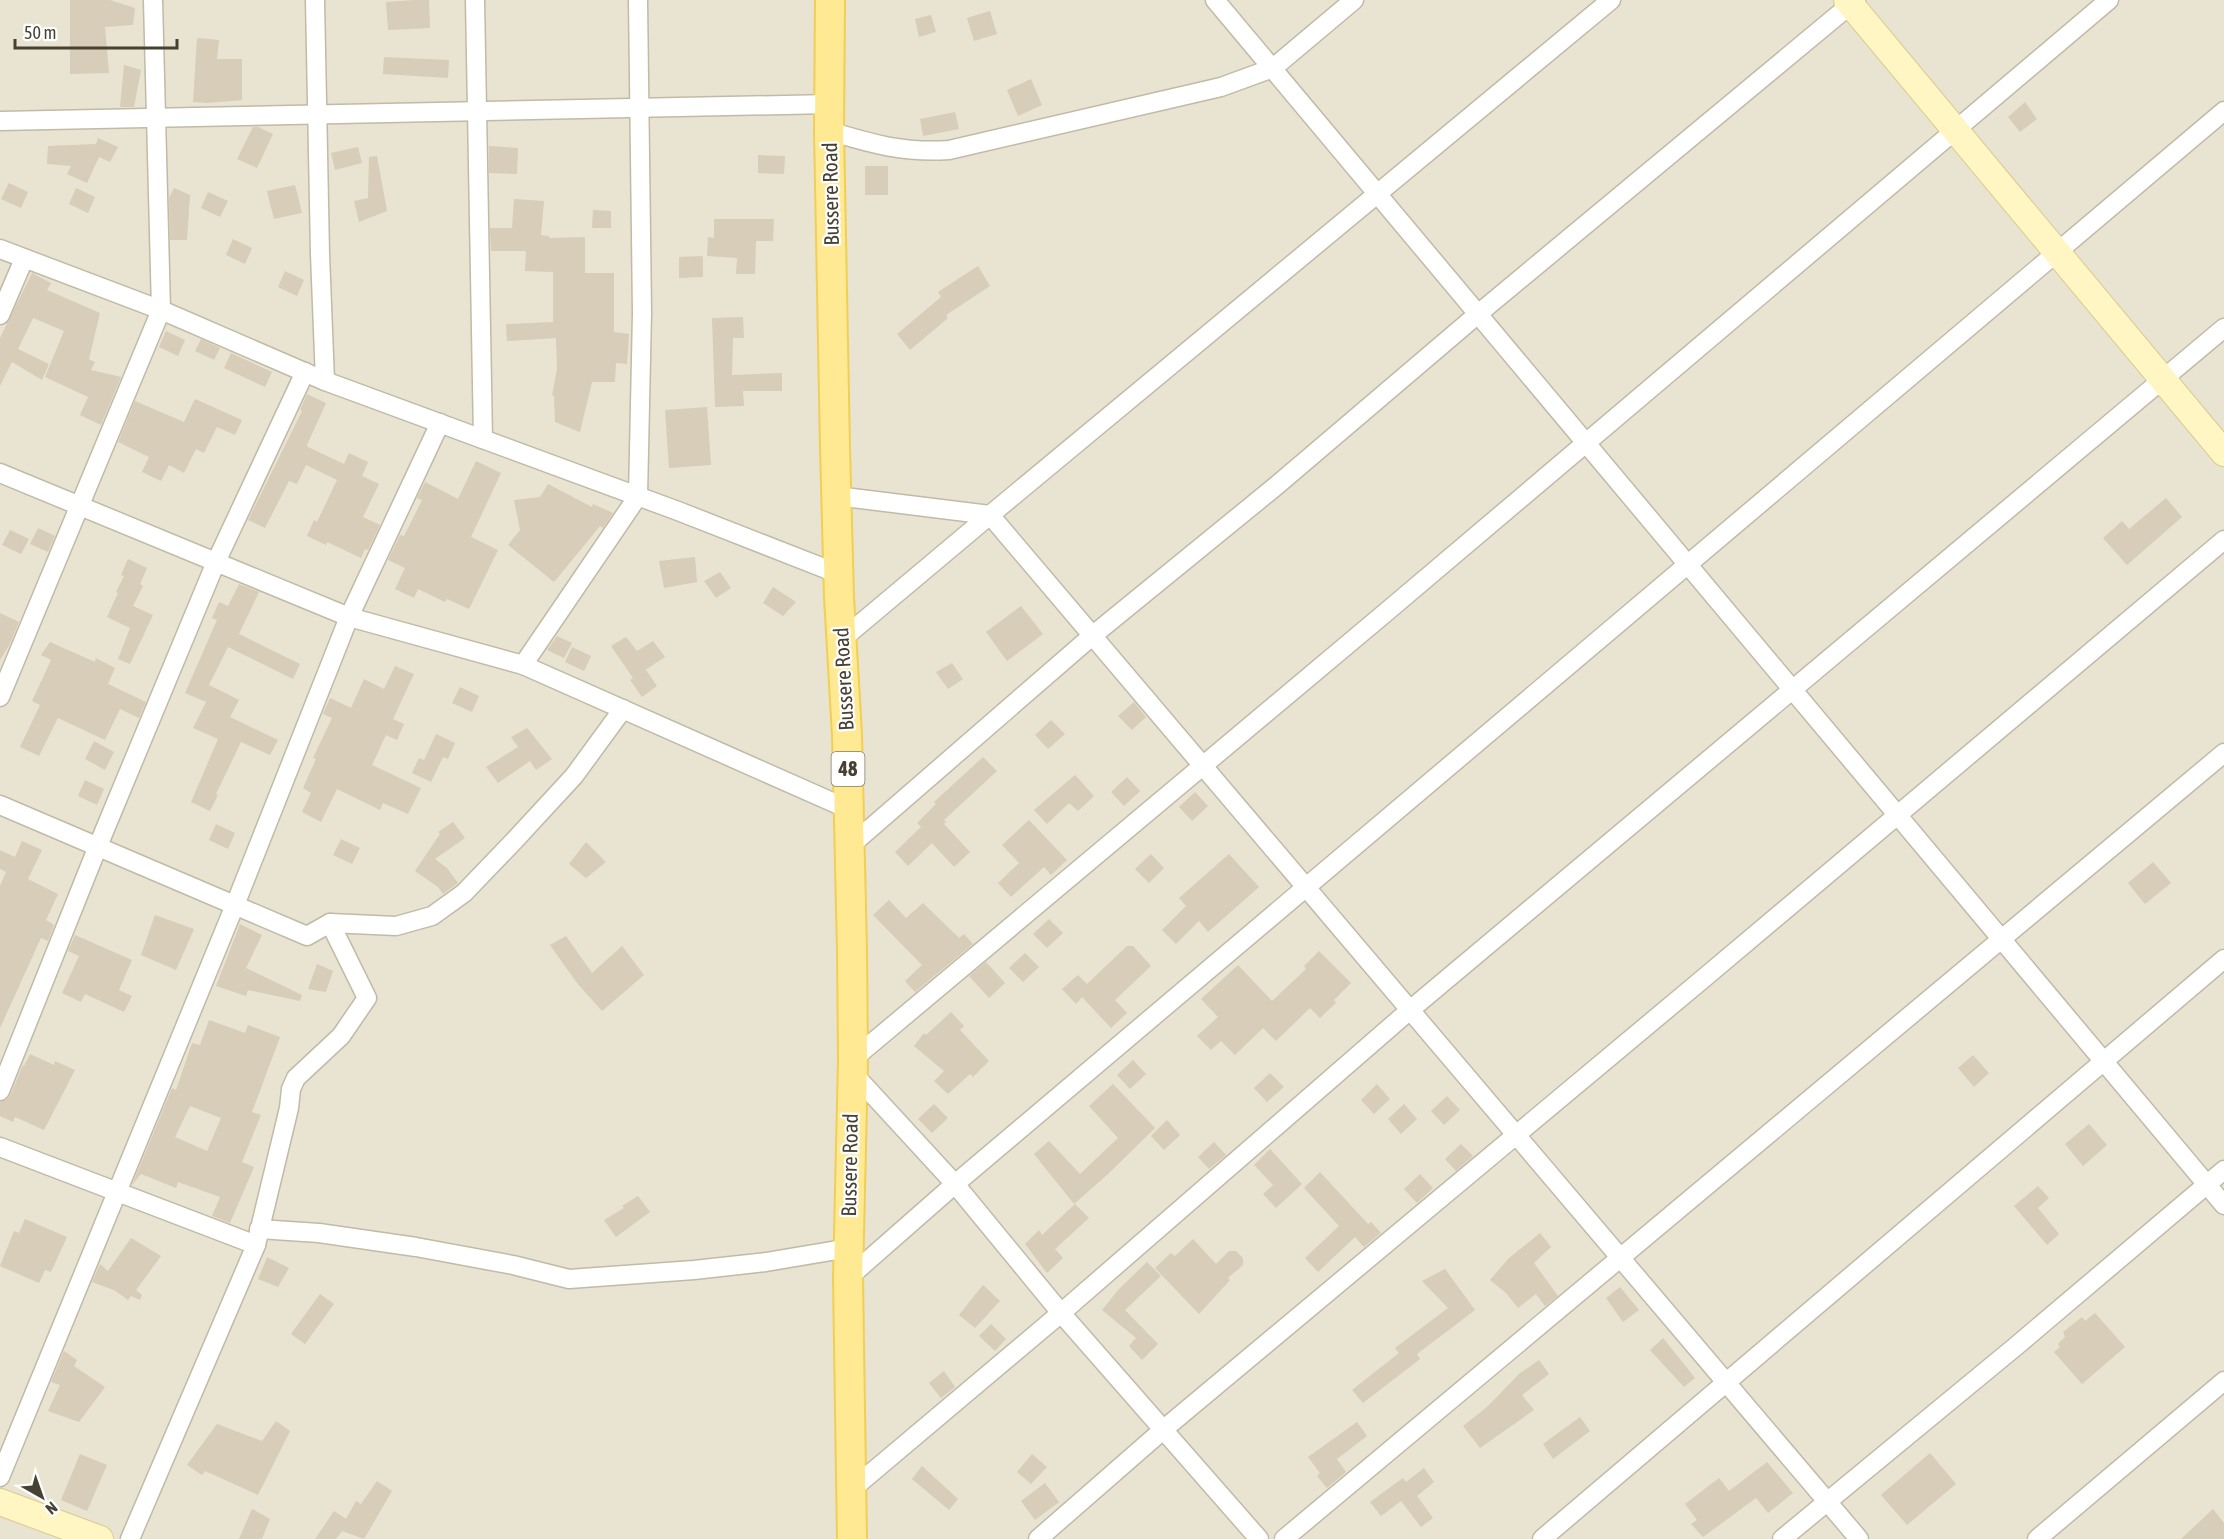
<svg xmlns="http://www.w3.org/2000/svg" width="2224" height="1539" font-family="'Asap Condensed',sans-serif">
<rect width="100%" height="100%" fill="#f4f1e4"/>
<rect fill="#e9e3d1" x="0" y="0" width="2224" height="1539"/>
<g fill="#d7cdb8" fill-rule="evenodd">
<path d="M70 0H110L135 8 133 25 105 27 109 73 70 74Z"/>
<path d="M415 0H429L430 28 388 30 386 2Z"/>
<path d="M990 11 997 34 974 41 967 18Z"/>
<path d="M931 15 936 32 919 37 915 19Z"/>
<path d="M197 38 219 40 217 59H242V100L207 103 193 102Z"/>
<path d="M384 57 449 60 448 78 383 74Z"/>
<path d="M124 65 141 70 134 107H120Z"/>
<path d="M1031 79 1042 105 1018 116 1007 90Z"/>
<path d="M2025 102 2037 119 2020 132 2008 117Z"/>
<path d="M955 112 959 129 923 136 920 119Z"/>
<path d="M253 127H258L273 134 257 168 237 159Z"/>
<path d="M98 138 118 147 110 162 99 157 87 183 67 174 71 166 47 164 48 146 96 144Z"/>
<path d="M489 146 518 148 517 174 489 173Z"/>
<path d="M358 147 362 163 335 170 331 153Z"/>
<path d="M758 155 785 156 784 174 758 173Z"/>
<path d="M377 156 387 211 359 222 354 201 368 198 369 157Z"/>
<rect x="865" y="166" width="23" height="29"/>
<path d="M9 183 28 192 21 208 1 199Z"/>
<path d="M295 185 302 213 274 219 267 191Z"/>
<path d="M76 188 95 197 88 213 69 204Z"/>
<path d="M174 188 190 195 187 240H170L169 198Z"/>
<path d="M208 192 228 201 220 217 201 208Z"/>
<path d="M514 199 544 201 541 235 549 236V238L585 237V273H614V332L629 334 627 364 616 363 615 382H592L580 432 555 422 554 396 552 395 557 369 556 338 507 341 506 324 553 322V272L525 271 526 251H491L490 228H512Z"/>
<path d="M593 210 611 211V228H592Z"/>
<path d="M714 219H774L773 241H756L755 274H736L737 258 707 256 708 237 714 238Z"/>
<path d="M233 239 252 248 245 264 226 255Z"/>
<path d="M703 256V277L679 278V257Z"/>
<path d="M978 266 990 286 946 315 948 318 910 350 897 334 941 297 938 292Z"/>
<path d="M285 271 304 280 297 296 278 287Z"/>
<path d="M32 273 51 283 47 290 100 313 89 359 95 362 91 370 121 377 101 425 80 415 88 397 45 377 64 331 33 318 18 349 49 364 42 380 12 362 0 386V338Z"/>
<path d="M743 317 744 338H733L732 375 782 373V391H743L744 406 715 407 712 318Z"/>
<path d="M166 331 185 340 178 356 159 347Z"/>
<path d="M201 339 220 348 214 360 195 351Z"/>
<path d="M231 353 272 372 265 387 224 368Z"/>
<path d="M307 394 326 403 307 445 308 447 344 464 349 453 368 462 362 476 379 484 363 517 380 525 368 550 365 549 361 558 327 542 326 545 307 536 314 520 317 522 337 480 306 465 297 484 289 481 265 528 248 520 302 411 300 410Z"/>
<path d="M195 399 242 420 235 435 217 427 204 453 196 449 184 473 169 465 161 481 142 472 149 457 118 442 135 401 184 422Z"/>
<path d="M707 407 711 465 669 468 665 410Z"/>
<path d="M476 461 501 473 471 537 498 550 469 609 447 599 445 602 418 589 414 598 395 589 405 568 388 560 400 535 404 536 422 500 417 498 425 482 458 499Z"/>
<path d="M548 484 592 507 593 504 613 513 603 528 600 526 554 582 508 545 520 530 514 500 540 497Z"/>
<path d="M2166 498 2182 517 2127 565 2103 538 2122 521 2129 529Z"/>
<path d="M38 528 55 536 48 552 30 544Z"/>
<path d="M10 530 29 539 21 554 2 545Z"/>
<path d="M695 557 697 582 664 588 659 561Z"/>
<path d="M128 559 147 568 140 584 143 586 133 606 153 615 130 664 118 659 130 628 107 617 118 593 116 592 124 576 121 575Z"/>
<path d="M720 572 731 588 716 598 704 581Z"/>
<path d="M239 584 259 592 239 634 300 664 293 679 228 647 209 685 239 700 230 717 278 740 270 755 241 742 216 794 218 795 210 811 191 802 218 739 193 728 206 702 185 693 217 620 212 618 219 602 228 606Z"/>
<path d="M773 587 796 602 783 616 763 603Z"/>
<path d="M1021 606 1043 634 1007 661 986 632Z"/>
<path d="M0 613 19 622 10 644 0 660Z"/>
<path d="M557 636 572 643 564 658 547 650Z"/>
<path d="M626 637 637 651 653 641 665 657 639 674 646 670 657 686 642 697 630 680 633 678 611 646Z"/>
<path d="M50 642 95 662 96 658 115 668 108 684 146 702 139 718 120 709 105 740 58 718 39 756 20 747 40 705 32 701 51 660 41 655Z"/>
<path d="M572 647 591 656 584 671 565 662Z"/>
<path d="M952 663 963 679 948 689 936 672Z"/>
<path d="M395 666 414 674 393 719 404 724 397 740 386 735 372 765 421 788 408 814 383 803 380 810 337 789 321 822 302 812 311 793 303 788 316 759 313 758 332 718 323 714 330 698 351 708 364 679 384 689Z"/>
<path d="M460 687 479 696 472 712 452 703Z"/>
<path d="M1134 702 1146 717 1132 730 1118 716Z"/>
<path d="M1051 720 1065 734 1048 749 1035 735Z"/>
<path d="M527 728 552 759 536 770 530 761 498 783 486 767 518 747 511 737Z"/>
<path d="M436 734 455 743 448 759 443 757 431 782 412 773 419 758 424 760Z"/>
<path d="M94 741 114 752 105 770 85 759Z"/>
<path d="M983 757 997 771 944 820 946 822 944 824 970 852 954 867 932 843 908 866 895 852 921 827 917 823 936 804 934 802Z"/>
<path d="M1075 775 1094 796 1078 811 1069 803 1047 824 1034 810Z"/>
<path d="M1127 777 1140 791 1124 806 1111 792Z"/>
<path d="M85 780 104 789 97 805 78 796Z"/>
<path d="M1195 792 1208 806 1192 821 1179 807Z"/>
<path d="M1029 820 1067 860 1051 875 1044 867 1011 897 998 883 1019 863 1002 845Z"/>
<path d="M453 822 465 838 435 859 447 868 458 883 443 894 438 887 415 871 440 834 438 832Z"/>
<path d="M216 824 235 833 228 849 209 840Z"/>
<path d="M341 839 360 848 352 864 333 855Z"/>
<path d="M22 841 42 850 28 879 58 894 46 920 54 925 48 941 41 938 0 1028V886L6 872 0 869V850L15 857Z"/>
<path d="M586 842 606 862 586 878 569 864Z"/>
<path d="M1151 854 1164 868 1149 883 1135 869Z"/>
<path d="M1229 854 1259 887 1208 932 1199 921 1176 944 1162 930 1186 906 1179 898Z"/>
<path d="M2153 862 2171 883 2145 904 2128 883Z"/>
<path d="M889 900 906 918 923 903 959 938 964 934 973 944 915 992 905 981 922 965 873 915Z"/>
<path d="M155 915 194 929 176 970 141 955Z"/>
<path d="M1049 919 1063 933 1047 948 1033 934Z"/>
<path d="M240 924 262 935 246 968 302 995 300 1001 248 990 246 996 216 986Z"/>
<path d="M75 935 132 960 119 990 132 996 124 1012 85 994 81 1002 62 993 79 956 68 951Z"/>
<path d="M566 936 592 973 622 946 644 975 602 1011 577 983 550 945Z"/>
<path d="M1127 946H1133L1151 966 1115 1000 1127 1013 1111 1028 1082 997 1076 1004 1062 989 1078 975 1087 984Z"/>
<path d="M1319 951 1351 983 1334 1000 1336 1003 1320 1018 1310 1008 1276 1041 1263 1028 1235 1055 1221 1041 1211 1050 1197 1036 1218 1017 1201 999 1238 965 1272 1001 1306 969 1304 966Z"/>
<path d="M1025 953 1039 967 1023 982 1009 968Z"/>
<path d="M986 962 1005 983 989 998 969 976Z"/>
<path d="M317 964 333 971 326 992 308 989Z"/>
<path d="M951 1012 964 1026 960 1030 989 1061 973 1077 970 1074 948 1094 934 1081 944 1071 914 1046 924 1033 926 1035Z"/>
<path d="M209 1020 245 1033 248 1025 280 1037 252 1112 261 1115 242 1162 254 1167 230 1223 212 1216 220 1197 178 1182 176 1188 141 1174 132 1185 172 1088 176 1090 192 1043 200 1045ZM190 1106 221 1118 207 1151 175 1137Z"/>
<path d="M30 1054 54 1065 55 1061 75 1070 44 1130 15 1117 13 1122 0 1116V1102L6 1100 10 1096 23 1065 24 1066Z"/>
<path d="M1973 1055 1989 1073 1974 1087 1958 1068Z"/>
<path d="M1133 1060 1146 1074 1130 1089 1117 1075Z"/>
<path d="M1270 1073 1284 1087 1267 1102 1254 1088Z"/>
<path d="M1113 1084 1155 1128 1108 1174 1074 1204 1034 1154 1049 1141 1080 1174 1118 1138 1089 1106Z"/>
<path d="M1377 1084 1390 1099 1374 1114 1361 1100Z"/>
<path d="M1447 1096 1460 1110 1444 1125 1431 1111Z"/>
<path d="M934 1104 948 1118 932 1133 918 1119Z"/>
<path d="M1404 1104 1417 1119 1401 1134 1388 1119Z"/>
<path d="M1167 1120 1180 1135 1164 1150 1151 1136Z"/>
<path d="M2089 1124 2107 1145 2083 1166 2065 1144Z"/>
<path d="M1214 1142 1226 1155 1209 1169 1198 1157Z"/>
<path d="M1461 1144 1473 1156 1456 1171 1445 1159Z"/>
<path d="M1270 1149 1302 1184 1276 1208 1263 1194 1273 1185 1254 1165Z"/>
<path d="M1320 1172 1368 1224 1371 1222 1381 1233 1364 1247 1355 1237 1318 1272 1305 1258 1339 1226 1304 1188Z"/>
<path d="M1420 1174 1433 1188 1417 1203 1404 1189Z"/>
<path d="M2038 1186 2049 1198 2038 1208 2059 1234 2047 1245 2014 1206Z"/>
<path d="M638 1196 650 1212 616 1237 604 1220 624 1208 622 1206Z"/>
<path d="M1075 1204 1089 1218 1055 1249 1063 1258 1047 1273 1025 1244 1039 1230 1042 1235Z"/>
<path d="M25 1219 67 1237 51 1272 45 1270 39 1283 0 1266 14 1231 19 1233Z"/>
<path d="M1540 1233 1551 1247 1534 1263 1558 1296 1545 1306 1536 1294 1518 1308 1506 1293 1490 1280 1509 1258Z"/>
<path d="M131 1238 161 1256 136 1290 142 1295 140 1300 131 1296 128 1300 114 1290 92 1282 100 1264 108 1271Z"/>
<path d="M1193 1239 1216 1264 1229 1251H1236L1243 1258V1265L1228 1278 1230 1280 1199 1314 1155 1268 1171 1253 1175 1256Z"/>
<path d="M267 1257 289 1268 278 1287 258 1279Z"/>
<path d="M1147 1262 1161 1276 1125 1310 1158 1344 1142 1360 1129 1346 1136 1338 1102 1310 1119 1289Z"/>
<path d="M1445 1269 1475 1310 1417 1354 1420 1359 1363 1403 1352 1390 1399 1353 1395 1348 1448 1308 1422 1281Z"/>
<path d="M983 1285 1000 1301 975 1328 959 1315Z"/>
<path d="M1620 1287 1639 1310 1623 1322 1606 1298Z"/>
<path d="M320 1294 334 1304 305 1344 291 1334Z"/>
<path d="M2095 1313 2125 1347 2082 1384 2054 1352 2060 1347 2058 1344 2065 1337 2063 1332 2082 1317 2085 1321Z"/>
<path d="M991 1324 1006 1339 995 1351 979 1336Z"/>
<path d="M1663 1338 1695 1378 1684 1387 1650 1350Z"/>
<path d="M64 1351 77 1360 74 1366 105 1387 79 1422 48 1411 60 1385 51 1382Z"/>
<path d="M1539 1360 1549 1374 1522 1395 1534 1410 1480 1448 1463 1426 1487 1407 1519 1374Z"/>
<path d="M944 1371 955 1387 941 1398 929 1383Z"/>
<path d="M1580 1417 1590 1431 1553 1459 1543 1444Z"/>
<path d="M276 1421 290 1431 258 1495 205 1471 202 1475 187 1465 217 1424 262 1441Z"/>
<path d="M1357 1422 1367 1436 1337 1459 1346 1472 1327 1488 1317 1476 1320 1473 1308 1457Z"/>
<path d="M1930 1453 1956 1484 1907 1525 1881 1495Z"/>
<path d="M80 1454 107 1465 87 1511 61 1500Z"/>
<path d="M1032 1454 1047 1467 1031 1484 1017 1472Z"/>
<path d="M1767 1462 1793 1493 1768 1513 1756 1498 1703 1537 1691 1524 1697 1520 1685 1504 1719 1478 1729 1491Z"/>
<path d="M922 1466 958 1499 949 1510 912 1479Z"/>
<path d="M1424 1468 1434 1482 1417 1496 1433 1518 1421 1527 1401 1501 1381 1516 1370 1502 1403 1478 1406 1482Z"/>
<path d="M377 1481 392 1491 364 1539 342 1531 336 1539H315L334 1511 346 1519 356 1501 361 1504Z"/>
<path d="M1045 1483 1059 1502 1035 1520 1021 1501Z"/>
<path d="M252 1509 270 1519 262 1539H239Z"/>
<path d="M2213 1509 2224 1523V1539H2181Z"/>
</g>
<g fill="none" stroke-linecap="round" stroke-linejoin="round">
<g stroke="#c0baa6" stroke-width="21">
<g id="street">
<path d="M315 0 320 254 325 381"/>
<path d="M475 0 483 439"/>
<path d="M1215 0 2224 1205"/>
<path d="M0 121 830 104"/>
<path d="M829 131C873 144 902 153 949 150L1221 87 1273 68 1354 0"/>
<path d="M0 249 161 310 325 381 678 511 839 574"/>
<path d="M0 315 24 259"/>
<path d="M0 473 349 617 523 665 638 496 642 313 638 0"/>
<path d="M836 496 990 515 1611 0"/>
<path d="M841 640 990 515 1859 1539"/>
<path d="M523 665 848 809"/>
<path d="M0 697 161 310 153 0"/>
<path d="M0 805 307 936 330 923 396 926 432 916 464 893 513 842 574 776 623 709"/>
<path d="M850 846 1092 636 1276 486 1478 314 1856 0"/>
<path d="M853 1059 1391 608 2109 0"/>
<path d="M852 1072 955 1184 1061 1313 1259 1539"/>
<path d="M0 1091 98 846 216 562 305 372"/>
<path d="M0 1147 256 1245"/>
<path d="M259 1229 319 1233 416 1247 513 1265 569 1279 694 1270 766 1262 849 1248"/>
<path d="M848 1278 955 1184 2224 111"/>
<path d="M0 1477 235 905 349 617 440 423"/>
<path d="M851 1490 1061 1313 1410 1010 2224 328"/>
<path d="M130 1539 256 1245 289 1108 291 1089 296 1078 341 1036 367 998 330 923"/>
<path d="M1038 1539 1164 1429 1704 978 2224 540"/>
<path d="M1284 1539 2224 753"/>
<path d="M1542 1539 2224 959"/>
<path d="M1782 1539 2015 1347 2224 1170"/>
<path d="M2037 1539 2224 1381"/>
</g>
</g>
<g stroke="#d9cc8e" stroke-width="28">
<g id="secondary">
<path d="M1847 0 2224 453"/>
<path d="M0 1502 100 1539"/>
</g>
</g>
<g stroke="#f1cf55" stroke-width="32">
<path id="primary" d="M830 0 829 131 835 448 839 597 847 735 852 950 853 1059 848 1278 852 1539"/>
</g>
<use href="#street" stroke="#fff" stroke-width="18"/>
<use href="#secondary" stroke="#fff6c3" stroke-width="26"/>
<use href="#primary" stroke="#ffe992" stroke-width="28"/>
</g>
<g text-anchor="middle" stroke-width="4.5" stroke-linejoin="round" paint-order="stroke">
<rect fill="#fff" stroke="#7e7a70" stroke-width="1.5" x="831.5" y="752" width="33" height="34" rx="4.5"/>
<g font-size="20" font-weight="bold" fill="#474133">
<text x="848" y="776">48</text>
</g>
<g font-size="21" fill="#474133" stroke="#fff">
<text transform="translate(831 194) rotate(-91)" y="7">Bussere Road</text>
<text transform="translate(844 679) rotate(-93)" y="7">Bussere Road</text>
<text transform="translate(850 1165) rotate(-89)" y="7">Bussere Road</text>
</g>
</g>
<g transform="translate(42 1497) rotate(140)" stroke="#ffffff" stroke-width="4.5" paint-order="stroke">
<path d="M0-4.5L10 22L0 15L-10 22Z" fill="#474133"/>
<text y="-9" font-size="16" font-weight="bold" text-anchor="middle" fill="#474133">N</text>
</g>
<path d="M15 39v9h162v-9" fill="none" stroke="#474133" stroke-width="3"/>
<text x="24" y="39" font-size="18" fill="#474133" stroke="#ffffff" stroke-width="4.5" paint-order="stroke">50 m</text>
</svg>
